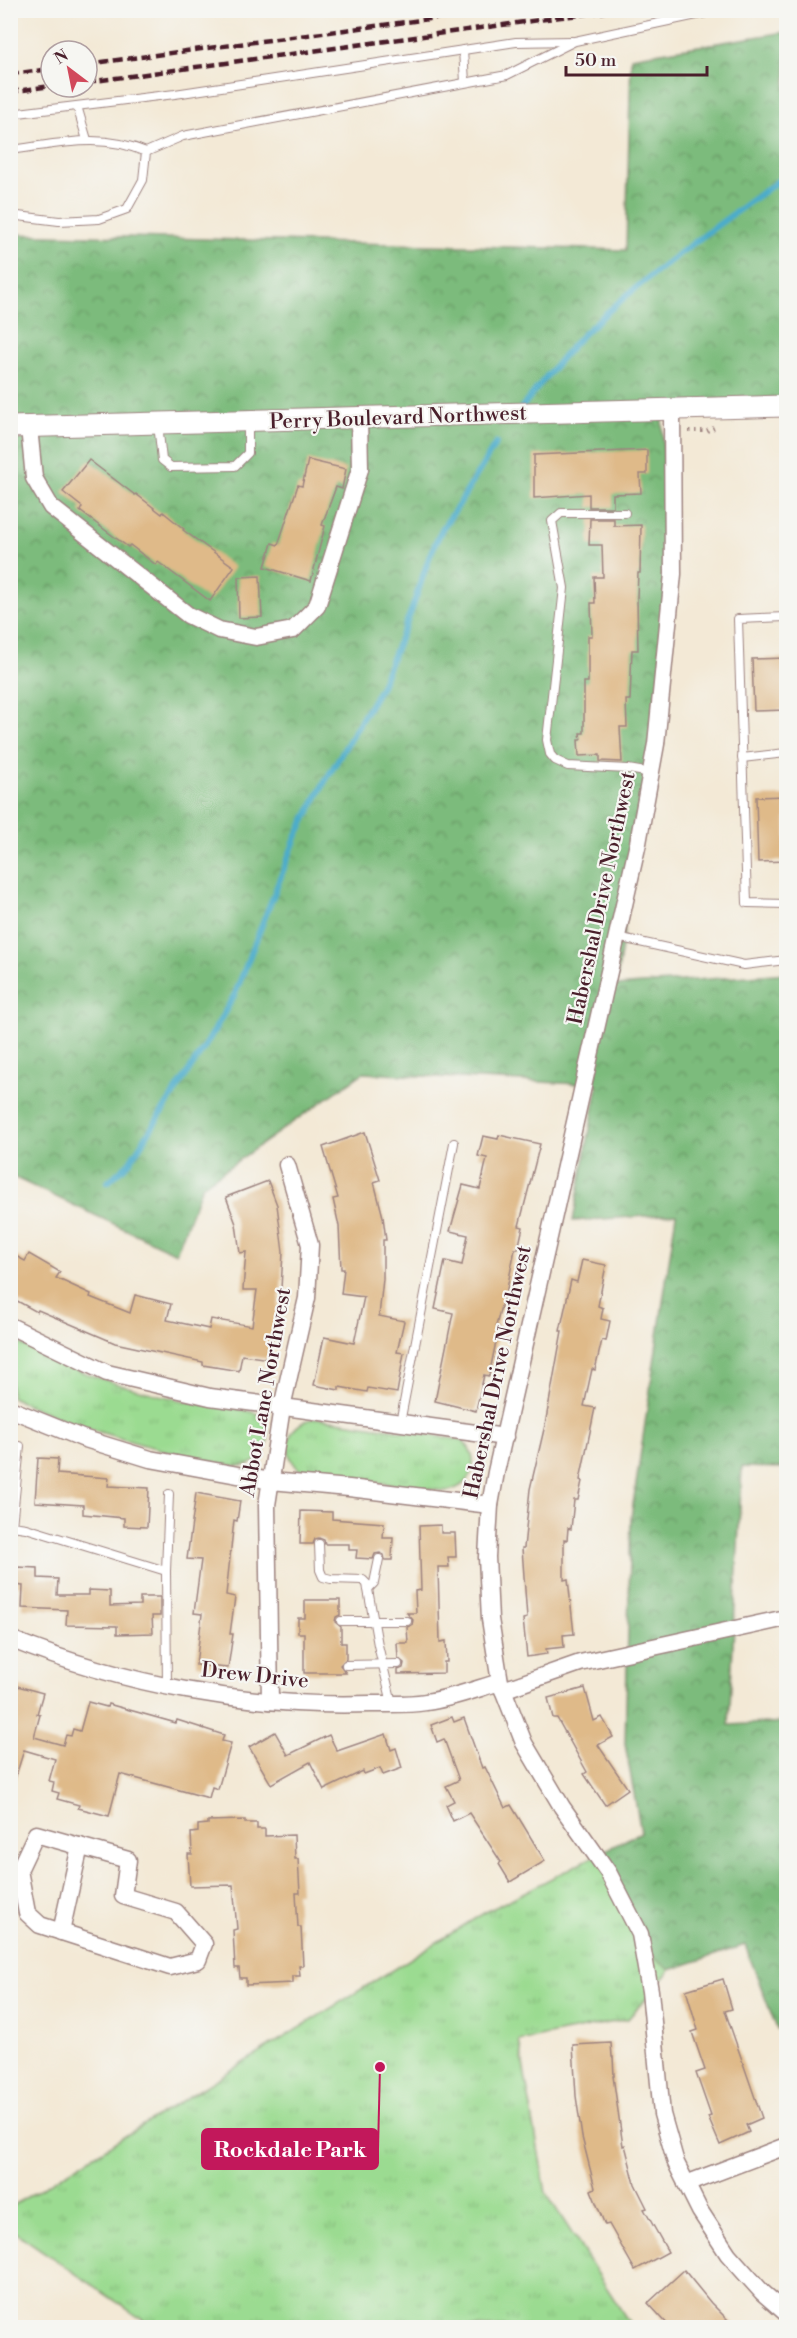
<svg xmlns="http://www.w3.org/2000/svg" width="797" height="2338" font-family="'Libre Bodoni',serif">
<defs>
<pattern id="forest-crowns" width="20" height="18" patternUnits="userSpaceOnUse" patternTransform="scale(1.5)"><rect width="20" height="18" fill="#7cbb7b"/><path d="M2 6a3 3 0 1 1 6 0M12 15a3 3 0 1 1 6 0" fill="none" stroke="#689765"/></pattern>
<pattern id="park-tufts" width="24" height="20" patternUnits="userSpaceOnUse" patternTransform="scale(1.5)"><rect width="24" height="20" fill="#9bdb91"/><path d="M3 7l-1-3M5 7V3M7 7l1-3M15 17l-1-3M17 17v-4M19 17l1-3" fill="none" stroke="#87bc7d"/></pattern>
</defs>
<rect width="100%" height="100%" fill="#f6f6f2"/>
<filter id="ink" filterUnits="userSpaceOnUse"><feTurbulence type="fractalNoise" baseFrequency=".0167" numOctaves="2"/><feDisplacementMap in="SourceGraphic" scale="12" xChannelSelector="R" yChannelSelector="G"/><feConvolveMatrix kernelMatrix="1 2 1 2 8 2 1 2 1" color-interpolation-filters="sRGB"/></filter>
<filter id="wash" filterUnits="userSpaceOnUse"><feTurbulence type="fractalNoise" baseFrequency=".008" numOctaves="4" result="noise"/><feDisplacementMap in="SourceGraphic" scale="24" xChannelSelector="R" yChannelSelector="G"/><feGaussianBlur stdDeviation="1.35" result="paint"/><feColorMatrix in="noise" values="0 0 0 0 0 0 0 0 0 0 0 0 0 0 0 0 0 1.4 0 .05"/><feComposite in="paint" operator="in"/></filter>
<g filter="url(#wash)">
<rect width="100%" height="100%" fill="#f3e9d6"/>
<path fill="url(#forest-crowns)" stroke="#636d53" stroke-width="1.5" d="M786 32V412L662 418 670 616 616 986 786 973V1468L742 1467 729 1725 786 1722V2027L777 2029 745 1945 670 1970 645 1951 602 1852 641 1832 625 1744 631 1518 676 1214 573 1221 598 1085 363 1073 202 1186 176 1253 11 1176V234L626 250 631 57Z"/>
<g fill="url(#park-tufts)" stroke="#727d5e" stroke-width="1.5">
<path d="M10 1338C63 1370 125 1388 185 1401 209 1406 234 1406 258 1414 266 1419 269 1428 268 1438 267 1450 260 1462 247 1465 234 1468 216 1462 202 1459 136 1445 72 1426 11 1397Z"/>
<path d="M317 1418 462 1440C483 1458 472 1490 444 1491L304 1473C278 1456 285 1422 317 1418Z"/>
<path d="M602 1852 645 1951 670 1970 628 2019 519 2041 546 2193 632 2327H153L11 2229V2207L484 1913Z"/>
</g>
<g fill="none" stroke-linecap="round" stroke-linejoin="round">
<g stroke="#4caccb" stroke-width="6">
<path d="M522 407C545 379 567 348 594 324 654 269 722 223 786 175"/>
<path d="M108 1182 129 1163 207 1043 235 994 297 835 323 785 380 688 412 609 430 555 442 529 458 506 496 443"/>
</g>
</g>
<g id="blocks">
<g fill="#dfba89">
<path d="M647 450V474H640L641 493 613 494V507H589V494L534 498V455Z"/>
<path d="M89 460 135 495 136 494 162 514 163 512 184 529 183 530 234 567 210 601 158 562 156 565 130 545 128 547 101 527 80 511 82 507 63 492Z"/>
<path d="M308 460 346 469 342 489 336 487 322 525 325 526 311 581 265 567 272 543 278 545 298 485 302 486Z"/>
<path d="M590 519H614V526L641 525 640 573H638L637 598 638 650H632L630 700H626L627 727H620L622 762 600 761V755L579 756 578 740H581L580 733H584V682H588V636H592L591 603H595L594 577H603L602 545H589Z"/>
<path d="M260 576 262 617 239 618 238 577Z"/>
<path d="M786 658V710L754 711 752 659Z"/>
<path d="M786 796V861L758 862 756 797Z"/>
<path d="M365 1132 380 1180 374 1182 383 1217 386 1240H383V1279L379 1316 404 1321 397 1352 404 1353 397 1393 368 1388 367 1392 339 1387V1390L314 1385 324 1337 354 1343 364 1297 341 1294 344 1269H341L339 1226 333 1199 338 1198 323 1147Z"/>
<path d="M499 1135 540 1144 519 1226 523 1227 518 1249H515L505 1299 503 1298 496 1326 499 1327 489 1376 484 1375 476 1411 435 1401 453 1313 435 1309 445 1261 462 1265 468 1235 450 1231 463 1185 480 1189 487 1158 478 1156 483 1136 498 1139Z"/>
<path d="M268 1181 277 1205 283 1252 281 1289 269 1359 242 1355 239 1371 203 1365V1362L115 1343 38 1310 37 1312 10 1297V1253L25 1261 29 1254 60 1272 56 1278 91 1294 90 1297 130 1313 135 1295 171 1304 167 1320 209 1329 211 1319 252 1326 257 1290H243L246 1252 240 1253 236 1224 226 1197Z"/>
<path d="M582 1260 606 1265 598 1306 603 1308 601 1319 610 1321 606 1341 602 1340 595 1370 592 1369 584 1406 595 1408 580 1480 582 1481 578 1500H574L571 1529 568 1528 567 1540 564 1539V1580L568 1579 574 1634 563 1635 564 1647 546 1649 547 1654 527 1657 523 1619 527 1618 522 1548H524L530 1489 545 1425 562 1331H560L571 1280 577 1282Z"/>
<path d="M38 1458 58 1459 57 1474 109 1478 108 1486 149 1488 147 1527 124 1526V1518L83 1514V1505L35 1502Z"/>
<path d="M196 1493 240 1501 237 1521 234 1520 226 1595 235 1597 230 1634H233L228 1668 196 1665 202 1614 194 1613 201 1560 187 1559Z"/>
<path d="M301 1511 332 1512V1519L384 1523 383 1538H393L392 1560H385L384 1555 380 1553 375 1554 373 1559 356 1558 357 1550H349V1544H325L324 1540 319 1538 315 1539 313 1544H300Z"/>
<path d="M441 1525V1533H455L456 1557H448L449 1567H438L440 1642 446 1641 447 1662H444V1673L398 1674V1670L403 1668 404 1663 398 1658 397 1643H408L407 1627 412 1625 413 1620 407 1613H416L415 1591 421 1590 419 1526Z"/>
<path d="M16 1567 38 1568V1578L58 1579 57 1595H89V1590L110 1591V1606L140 1605V1597H160V1616H152L153 1633 117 1634V1626L66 1625 67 1610 22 1608 23 1586 15 1585Z"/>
<path d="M305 1600H340V1615L336 1617 335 1622 341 1627V1643H346V1659L340 1665 346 1673H304V1633H298V1618H305Z"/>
<path d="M10 1684 43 1693 37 1714 40 1715 34 1737 63 1745 66 1735 71 1736 73 1729 80 1731 88 1702 107 1707 108 1704 176 1723 177 1720 224 1735 222 1741 231 1743 218 1789 212 1787 209 1798 120 1774 109 1816 78 1808 79 1805 57 1799 59 1793 52 1791 54 1782 49 1781 55 1759 24 1750 14 1782H10Z"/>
<path d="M585 1688 594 1721 602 1717 613 1737 598 1745 628 1789 605 1805 584 1774 587 1772 557 1718H553L548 1698Z"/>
<path d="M452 1717 454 1722 464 1718 482 1768 485 1767 505 1808 511 1805 545 1861 510 1882 499 1864 501 1862 469 1813 453 1821 446 1805 454 1801 446 1786 459 1780 444 1739 437 1742 431 1725Z"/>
<path d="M275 1732 288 1755 329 1735 337 1751 386 1734 391 1750 396 1748 402 1768 383 1775 380 1768 364 1774 363 1771 324 1790 310 1762 271 1784 249 1747Z"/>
<path d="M245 1820V1823H257V1829H265V1836L294 1835 295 1859H298L300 1893H296L298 1927H301L303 1966H299L300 1976H293V1983L246 1985V1978H240L239 1968H235L233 1930 237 1929 233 1885 190 1886 188 1854H192L191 1833 198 1832V1825L208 1824V1821Z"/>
<path d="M723 1979 732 2009 725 2011 762 2118 746 2125 749 2132 720 2145 708 2117 711 2116 696 2073 705 2070 692 2032 698 2030 686 1990Z"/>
<path d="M611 2043 612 2057H613L614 2076H613L623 2146 625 2145 635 2184 647 2208 644 2209 668 2252 635 2270 609 2224 605 2225 591 2190 595 2188 582 2137 576 2096 573 2045Z"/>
<path d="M684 2270 711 2303 736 2328H671L648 2303Z"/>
</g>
</g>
</g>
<g filter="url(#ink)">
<use href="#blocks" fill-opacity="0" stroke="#9e8480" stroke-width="1.5"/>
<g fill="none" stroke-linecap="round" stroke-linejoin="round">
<g stroke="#9e8480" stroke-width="10">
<g id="service">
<path d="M463 50 465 82"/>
<path d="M77 106 87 140"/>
<path d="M10 114 175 94 516 42 572 41"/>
<path d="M10 150C59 144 100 132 146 152L183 136 507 75 575 41 720 10"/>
<path d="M10 215 59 221 99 219 127 209 143 180 146 152"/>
<path d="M158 424 162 460 171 467 235 466 248 453V422"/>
<path d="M625 513H561L552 521 564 588 547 740 550 754 555 760 568 766 628 769 651 773"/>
<path d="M786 617 738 619 747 903 786 904"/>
<path d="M742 758 786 753"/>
<path d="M617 937 744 965 786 960"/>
<path d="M400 1423 454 1143"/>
<path d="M12 1526 20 1446"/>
<path d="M10 1536 12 1526 26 1528 166 1571 167 1687"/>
<path d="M319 1544 320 1570 323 1577 331 1579 363 1580 367 1584 378 1645 392 1703"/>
<path d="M166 1571 169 1494"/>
<path d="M368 1589 374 1583 379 1559"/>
<path d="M341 1621H407"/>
<path d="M346 1665 398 1664"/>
</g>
</g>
<g stroke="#9e8480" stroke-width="19">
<g id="minor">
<path d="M672 409 673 574 656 744 638 843 496 1472 490 1505 487 1557 490 1619 500 1682 524 1743 562 1807 608 1872 640 1934 650 1991 662 2114 676 2163 700 2211 728 2254 762 2292 786 2313"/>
<path d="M29 427 34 478 51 507 188 615 219 630 256 637 293 630 317 606 360 469 359 418"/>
<path d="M10 1326 107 1373 210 1397 505 1437"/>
<path d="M10 1409 82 1438 150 1459 271 1481 349 1488 490 1505"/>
<path d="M10 1639C124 1685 248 1708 371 1704 389 1704 408 1705 426 1702 450 1699 476 1689 500 1682"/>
<path d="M503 1690 580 1663 786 1618"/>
<path d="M270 1701 267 1505 282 1407 307 1298 310 1245 287 1165"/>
<path d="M36 1834 128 1860 123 1896 176 1912 204 1944 198 1960 170 1967 40 1925 27 1913 19 1870Z"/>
<path d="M61 1932 80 1846"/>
<path d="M686 2184 786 2146"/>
</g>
</g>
<g stroke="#9e8480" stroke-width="23">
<path id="tertiary" d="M10 427 786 406"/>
</g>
<path stroke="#9e8480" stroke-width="4" stroke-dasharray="1.5 4.5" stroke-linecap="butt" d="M689 431H707L714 428"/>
<use href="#service" stroke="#fff" stroke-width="8"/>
<use href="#minor" stroke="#fff" stroke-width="16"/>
<use href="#tertiary" stroke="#fff" stroke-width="21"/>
<g stroke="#4a1f2b" stroke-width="4.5" stroke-dasharray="9 4.5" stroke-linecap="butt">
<path d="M87 64 497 10"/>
<path d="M10 74 51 69"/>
<path d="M87 82 561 17 623 10"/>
<path d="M10 92 51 86"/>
</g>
</g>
</g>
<g text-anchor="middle" stroke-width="4.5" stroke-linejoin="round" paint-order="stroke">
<g font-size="21" fill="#4a1f2b" stroke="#f6f6f2">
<text transform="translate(398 417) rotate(-2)" y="7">Perry Boulevard Northwest</text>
<text transform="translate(601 898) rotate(-78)" y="7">Habershal Drive Northwest</text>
<text transform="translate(497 1372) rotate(-78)" y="7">Habershal Drive Northwest</text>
<text transform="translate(265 1392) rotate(-80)" y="7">Abbot Lane Northwest</text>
<text transform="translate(255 1675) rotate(6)" y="7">Drew Drive</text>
</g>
</g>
<path fill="none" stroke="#c2185b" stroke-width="2" d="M380 2067L378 2149"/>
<circle fill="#c2185b" stroke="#f6f6f2" stroke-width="2" cx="380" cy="2067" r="6"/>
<rect fill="#c2185b" stroke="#c2185b" stroke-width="2" x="202" y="2129" width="176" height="40" rx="6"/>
<g font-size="22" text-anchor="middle" font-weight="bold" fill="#fff">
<text x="290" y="2157">Rockdale Park</text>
</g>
<rect width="797" height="2338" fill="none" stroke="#f6f6f2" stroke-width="36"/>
<g transform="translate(69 69) rotate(328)"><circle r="28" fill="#f6f6f2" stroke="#b1a0a2" stroke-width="1.5"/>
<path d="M0-4.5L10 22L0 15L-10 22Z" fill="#d1495b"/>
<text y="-9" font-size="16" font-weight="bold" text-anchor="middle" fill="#4a1f2b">N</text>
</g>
<path d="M566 66v9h141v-9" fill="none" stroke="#4a1f2b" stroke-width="3"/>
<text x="575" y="66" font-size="18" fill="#4a1f2b" stroke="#f6f6f2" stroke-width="4.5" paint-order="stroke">50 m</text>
</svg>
